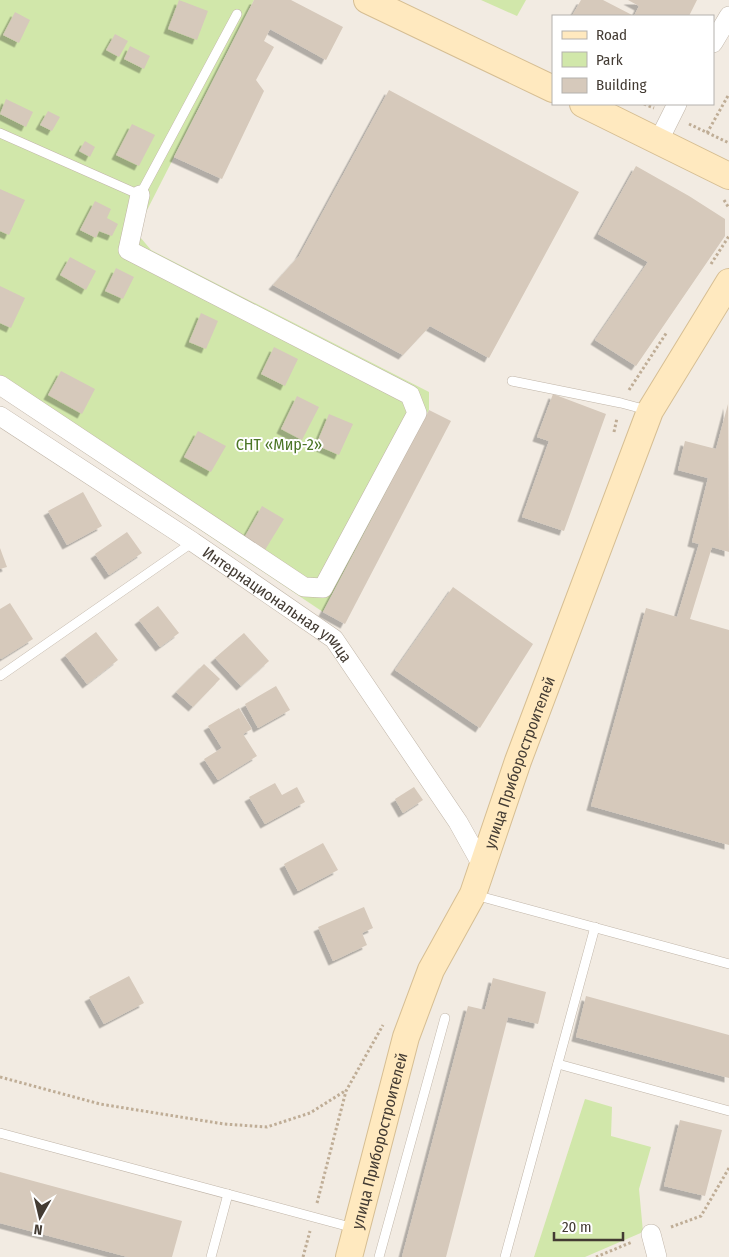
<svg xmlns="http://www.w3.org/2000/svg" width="729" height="1257" font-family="'Fira Sans Condensed',sans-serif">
<defs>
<filter id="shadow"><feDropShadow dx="-4.5" dy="4.5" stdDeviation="0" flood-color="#0004"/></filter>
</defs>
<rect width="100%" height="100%" fill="#f2ebe2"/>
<g fill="#d1e7aa">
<path d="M0 0H254L143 218 140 237 151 250 429 392V410L323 612 0 396Z"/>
<path d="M481 0H526L517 16Z"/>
<path d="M585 1099 612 1107 611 1136 651 1147 639 1189 643 1232 585 1257H534Z"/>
</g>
<g fill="#d6c9bb" filter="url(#shadow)">
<path d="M179 0 208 11 197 40 168 29Z"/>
<path d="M254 0H291L343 27 326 60 270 29 264 41 274 47 256 80 264 91 222 179 174 157Z"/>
<path d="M581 0H603L634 16 639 6 628 0H697L689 16H572Z"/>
<path d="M15 12 30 20 19 43 3 35Z"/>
<path d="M115 34 128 41 119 57 106 50Z"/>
<path d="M130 46 150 56 144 69 124 59Z"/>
<path d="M389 90 579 192 489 358 430 326 403 355 273 285 299 256Z"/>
<path d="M6 99 33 112 26 127 0 114Z"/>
<path d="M48 111 60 117 52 131 40 125Z"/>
<path d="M132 124 155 135 139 166 116 155Z"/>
<path d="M85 141 95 147 90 157 79 151Z"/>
<path d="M636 166 689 196 725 219V236L636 366 595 340 648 262 598 234Z"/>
<path d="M0 189 25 200 9 235 0 231Z"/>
<path d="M95 201 111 209 107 218 118 224 112 236 99 231 96 238 80 230Z"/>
<path d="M70 257 96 271 86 290 60 275Z"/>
<path d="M116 268 134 277 123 299 105 291Z"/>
<path d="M0 286 25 298 11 328 0 323Z"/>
<path d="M201 313 218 321 206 349 189 342Z"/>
<path d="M274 347 298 359 285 386 261 374Z"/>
<path d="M61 371 95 389 82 414 48 395Z"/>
<path d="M553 394 606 414 564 531 522 517 549 441 537 437Z"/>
<path d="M297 396 319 407 302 440 281 429Z"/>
<path d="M728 404 729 552 712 547 690 619 729 630V845L591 806 646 608 677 617 699 544 692 542 708 478 678 470 685 441 716 449Z"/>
<path d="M429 410 451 421 345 624 323 612Z"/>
<path d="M329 414 353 424 339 455 316 445Z"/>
<path d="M198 431 226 446 211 472 184 457Z"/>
<path d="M83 492 102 526 67 545 48 511Z"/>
<path d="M262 506 284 519 265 550 244 538Z"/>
<path d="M127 532 142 553 109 575 95 554Z"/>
<path d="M0 548 7 567 0 569Z"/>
<path d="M453 587 533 644 480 728 395 670Z"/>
<path d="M10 603 33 639 1 659 0 657V609Z"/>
<path d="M158 606 179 633 160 647 139 620Z"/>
<path d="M96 632 118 660 87 684 65 655Z"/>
<path d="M244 633 269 661 241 686 215 658Z"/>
<path d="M204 664 220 679 193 707 176 692Z"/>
<path d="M276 686 290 710 258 728 245 704Z"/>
<path d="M239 708 252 729 243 734 257 756 218 780 204 759 222 748 208 726Z"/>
<path d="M275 783 282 795 297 787 305 802 265 824 249 797Z"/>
<path d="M414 787 423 800 403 813 395 799Z"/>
<path d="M323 843 338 870 298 891 284 864Z"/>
<path d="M364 907 373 928 362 933 367 945 333 961 318 927Z"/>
<path d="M129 976 144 1003 104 1024 89 997Z"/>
<path d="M493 978 546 992 538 1024 508 1017 446 1257H402L468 1006 485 1010Z"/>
<path d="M586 996 729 1035V1078L576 1037Z"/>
<path d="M680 1120 722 1130 705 1196 664 1186Z"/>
<path d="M0 1172 182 1221 172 1257H128L0 1223Z"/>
</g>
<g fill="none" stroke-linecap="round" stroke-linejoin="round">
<g stroke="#c0b5a8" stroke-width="10">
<g id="lane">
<path d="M0 133 140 195 237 14"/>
<path d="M512 381 621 403 647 410"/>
<path d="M0 676 193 542"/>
<path d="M475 895 729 964"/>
<path d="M558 1064 729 1111"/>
<path d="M0 1133 354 1228"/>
<path d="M211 1257 228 1194"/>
<path d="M379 1257 445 1018"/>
<path d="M505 1257 595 927"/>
</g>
</g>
<g stroke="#c0b5a8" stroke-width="20">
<g id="street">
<path d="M713 43 729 16"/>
<path d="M659 140 677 104"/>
<path d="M0 385 304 587 323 588 417 413 410 395 128 250 140 195"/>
<path id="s1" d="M0 416 193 542 334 639 458 822 482 865"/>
<path d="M651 1234 657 1257"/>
</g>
</g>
<g stroke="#d6be93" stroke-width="28">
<g id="secondary">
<path d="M367 0 553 89"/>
<path d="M583 104 729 176"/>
<path id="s2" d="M349 1257 406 1037 431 970 473 894 518 761 650 411 729 282"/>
</g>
</g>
<g stroke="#bfad96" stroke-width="3" stroke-dasharray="2.5 2.5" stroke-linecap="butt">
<path d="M644 104 654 108"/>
<path d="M689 124 729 143"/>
<path d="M707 133 729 94"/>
<path d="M724 200 729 208"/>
<path d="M711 264 729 236"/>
<path d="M629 390 667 332"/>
<path d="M614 432 617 418"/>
<path d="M0 1077 100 1104 224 1124 267 1127 310 1113 345 1091"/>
<path d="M317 1203 346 1091 383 1025"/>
<path d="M671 1227 701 1216 729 1168"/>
<path d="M303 1257 310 1231"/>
<path d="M596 1257 632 1242"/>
</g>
<use href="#lane" stroke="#fff" stroke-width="9"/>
<use href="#street" stroke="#fff" stroke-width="19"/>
<use href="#secondary" stroke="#ffe9bf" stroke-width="26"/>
</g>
<g text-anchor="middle" stroke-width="4" stroke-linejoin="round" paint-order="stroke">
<g font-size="16" fill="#4b7526" stroke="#fff">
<text x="279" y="450">СНТ «Мир-2»</text>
</g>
<g font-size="16" fill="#433b33" stroke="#fff">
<text dy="6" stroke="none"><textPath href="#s1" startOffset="336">Интернациональная улица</textPath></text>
<text dy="6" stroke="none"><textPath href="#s2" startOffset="525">улица Приборостроителей</textPath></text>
<text dy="6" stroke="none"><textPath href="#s2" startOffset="120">улица Приборостроителей</textPath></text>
</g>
</g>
<rect x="552" y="15" width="162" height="90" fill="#ffffff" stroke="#b4b1ad"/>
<rect x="562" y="31" width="25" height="8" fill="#ffe9bf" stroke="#b4b1ad"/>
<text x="596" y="40" font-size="15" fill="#433b33">Road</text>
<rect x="562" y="52" width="25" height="15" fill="#d1e7aa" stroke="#b4b1ad"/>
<text x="596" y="65" font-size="15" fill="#433b33">Park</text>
<rect x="562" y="78" width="25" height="15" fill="#d6c9bb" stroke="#b4b1ad"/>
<text x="596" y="90" font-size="15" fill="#433b33">Building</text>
<g transform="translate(40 1217) rotate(188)" stroke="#ffffff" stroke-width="4" paint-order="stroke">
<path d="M0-4L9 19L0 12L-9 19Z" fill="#433b33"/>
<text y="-8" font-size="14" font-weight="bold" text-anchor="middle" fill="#433b33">N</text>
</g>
<path d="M554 1232v8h69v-8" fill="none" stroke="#433b33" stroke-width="2.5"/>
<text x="562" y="1232" font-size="15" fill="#433b33" stroke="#ffffff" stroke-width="4" paint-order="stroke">20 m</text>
</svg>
